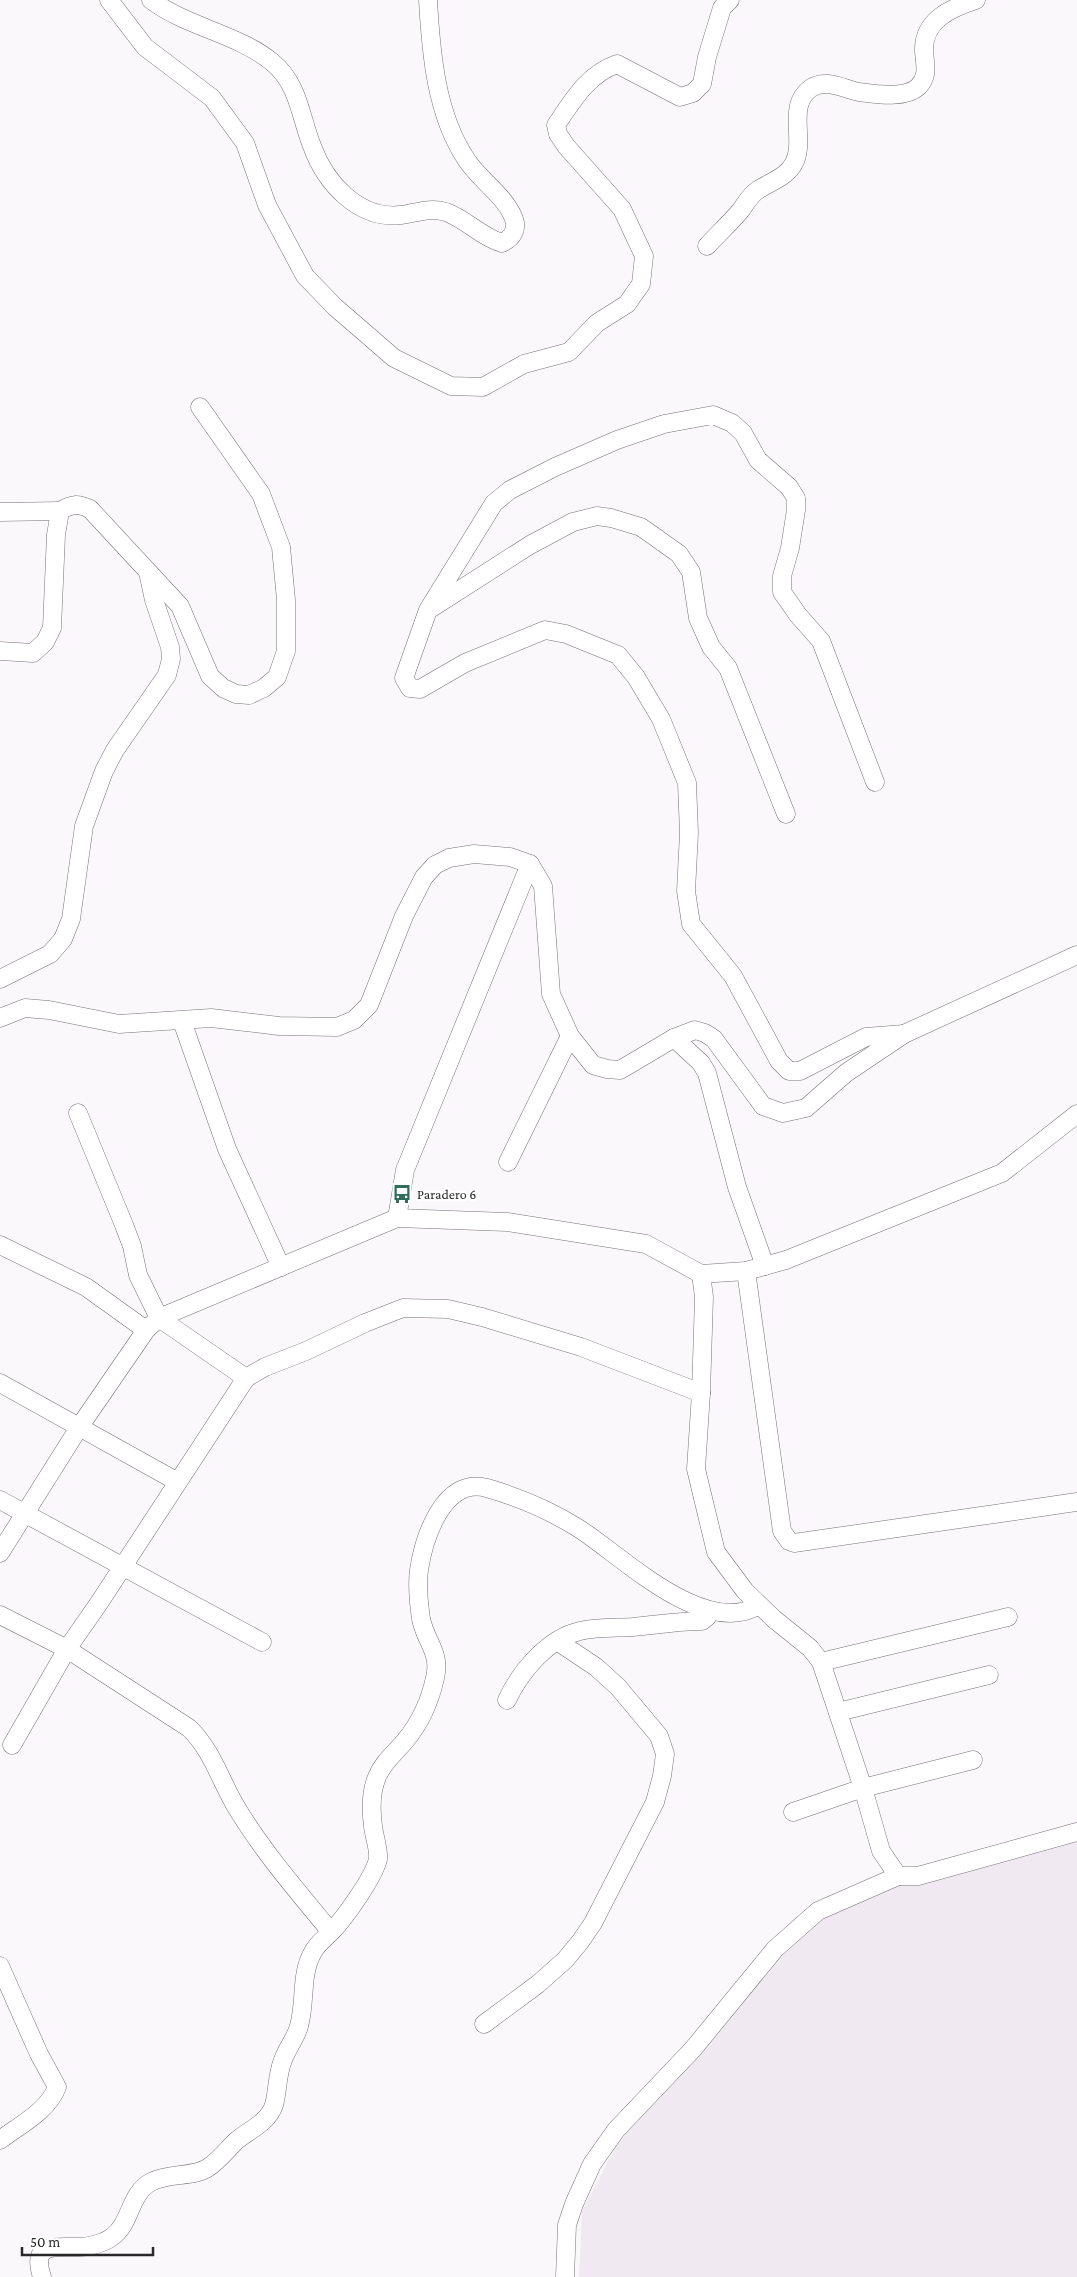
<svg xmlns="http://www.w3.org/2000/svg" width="1077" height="2277" font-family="'Crimson Pro',serif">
<rect width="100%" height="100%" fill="#fbf8fb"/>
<path fill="#f1e9f2" d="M1077 1821V2277H579L582 2211 615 2148 794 1917Z"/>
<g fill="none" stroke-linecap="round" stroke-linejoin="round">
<g stroke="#767376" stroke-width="19">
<g id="minor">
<path d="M109 0 145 47 212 98 245 143 267 205 305 276 335 307 394 358 451 386 483 387 524 364 569 352 597 323 627 304 641 284 644 256 622 209 566 146 558 134 556 125C573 100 588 74 617 64L680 97 693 93 702 84 707 57 722 8 730 0"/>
<path d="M151 0C187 27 238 34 272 62 299 84 300 116 312 146 325 182 358 220 401 215 417 213 429 207 446 212 466 219 481 237 502 243 512 238 518 230 514 219 505 195 479 180 466 159 436 114 431 53 428 0"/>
<path d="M707 246C718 234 730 223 741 210 746 203 750 195 758 190 770 182 787 177 794 163 806 141 786 105 811 88 827 78 843 89 859 92 875 94 905 99 918 87 929 76 925 65 924 51 923 20 951 8 976 0"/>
<path d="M0 512 60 511"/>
<path d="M430 609 530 545 573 522 597 516 611 518 641 527 679 554 691 572 698 618 711 647 728 668 786 814"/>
<path d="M0 651 33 653 45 642 52 628 56 535 60 511C72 504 77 503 90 509L180 606 210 676 223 688 236 694 249 695 264 688 277 677 286 651V600L281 547 261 494 200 407"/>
<path d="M875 782 821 641 798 615 782 592V576L790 548 796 510V498L789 487 758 460 743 433 732 423 713 415 664 424 617 440 555 467 510 490 494 503 428 610 404 678 410 688 420 689 465 663 545 630 566 634 618 655 636 677 661 719 687 783 689 833 686 891 691 924 733 976 779 1061 789 1071H800L866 1037 904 1034"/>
<path d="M0 979 50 954 63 939 71 919 84 826 104 771 115 750 167 675 171 659 170 647 154 600 148 572"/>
<path d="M0 1018 25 1008 49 1010 119 1024 211 1018 279 1026 337 1027 354 1020 369 1005 404 916 424 877 435 865 449 858 474 854 510 857 530 864 543 886 551 994 570 1036 593 1065 607 1069 620 1070 674 1038 695 1030 705 1033 714 1039 763 1106 783 1113 806 1108 846 1073 904 1034 1077 955"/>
<path d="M182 1021 227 1149 281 1267"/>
<path d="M674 1038 701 1063 707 1073 737 1187 765 1266"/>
<path d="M78 1113 124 1225 132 1246 138 1275 159 1318 246 1378 265 1367 306 1351 365 1323 403 1308 448 1309 482 1317 581 1347 701 1393"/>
<path d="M508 1162 570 1036"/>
<path d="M397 1218 405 1170 530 864"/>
<path d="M0 1245 86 1287 146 1330"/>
<path d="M746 1271 782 1531 789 1541 794 1543 1077 1502"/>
<path d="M701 1274 704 1297 701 1393 696 1469 716 1552 745 1591 774 1619 810 1648 821 1662 863 1788 881 1851 898 1876H918L1077 1832"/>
<path d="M0 1383 178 1482"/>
<path d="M0 1500 262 1642"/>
<path d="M0 1553 80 1426 146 1330 159 1318 397 1218 507 1222 646 1244 701 1274 746 1271 786 1260 1002 1173 1077 1114"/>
<path d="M0 1615 67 1649 189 1728C213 1751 221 1783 238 1810 265 1854 298 1892 331 1932 344 1919 374 1877 378 1859 379 1849 374 1836 373 1826 371 1811 371 1791 377 1777 383 1762 395 1753 405 1741 420 1723 430 1701 435 1678 441 1652 426 1643 421 1619 419 1605 417 1584 419 1570 424 1537 444 1476 487 1488 518 1497 551 1511 578 1528 622 1556 705 1639 759 1605"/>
<path d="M821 1662 1008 1617"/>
<path d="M507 1700C520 1672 548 1638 580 1631 597 1627 616 1628 633 1627 656 1625 679 1621 702 1621L707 1617V1610"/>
<path d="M838 1712 989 1675"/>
<path d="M12 1745 67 1649 99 1603 246 1378"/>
<path d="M793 1812 863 1788 973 1760"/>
<path d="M0 1966 39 2054 57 2087C48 2111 20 2125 0 2140"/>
<path d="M484 2024 538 1984 565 1960 580 1942 593 1923 655 1802 662 1776 665 1754 659 1736 618 1687 596 1667 557 1641"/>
<path d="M42 2277C30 2241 57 2248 79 2247 89 2247 104 2243 112 2237 131 2224 129 2194 151 2182 170 2172 194 2178 209 2167 219 2160 227 2150 236 2141 249 2130 268 2123 274 2105 278 2090 277 2074 283 2060 287 2048 296 2038 299 2026 306 2002 300 1974 313 1952 317 1944 325 1938 331 1932"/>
<path d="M565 2277 567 2225 574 2204 592 2164 616 2130 693 2049 775 1949 818 1911 898 1876"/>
</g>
</g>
<use href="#minor" stroke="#fff" stroke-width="18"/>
</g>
<defs>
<g id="bus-bare" transform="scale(1.5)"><path d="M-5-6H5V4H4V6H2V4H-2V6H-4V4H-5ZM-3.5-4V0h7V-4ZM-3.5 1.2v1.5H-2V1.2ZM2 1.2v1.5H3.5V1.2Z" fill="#316e5a" stroke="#fff" stroke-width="2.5" paint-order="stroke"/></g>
</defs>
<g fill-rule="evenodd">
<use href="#bus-bare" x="402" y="1194"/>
</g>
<g text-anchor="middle" stroke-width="5" stroke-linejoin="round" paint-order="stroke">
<g font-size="14" fill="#292829" stroke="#fff" text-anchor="start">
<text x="417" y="1199">Paradero 6</text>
</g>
</g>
<path d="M22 2247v8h131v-8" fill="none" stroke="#292829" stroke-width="2.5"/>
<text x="30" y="2247" font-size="15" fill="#292829" stroke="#ffffff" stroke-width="4" paint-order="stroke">50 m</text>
</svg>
